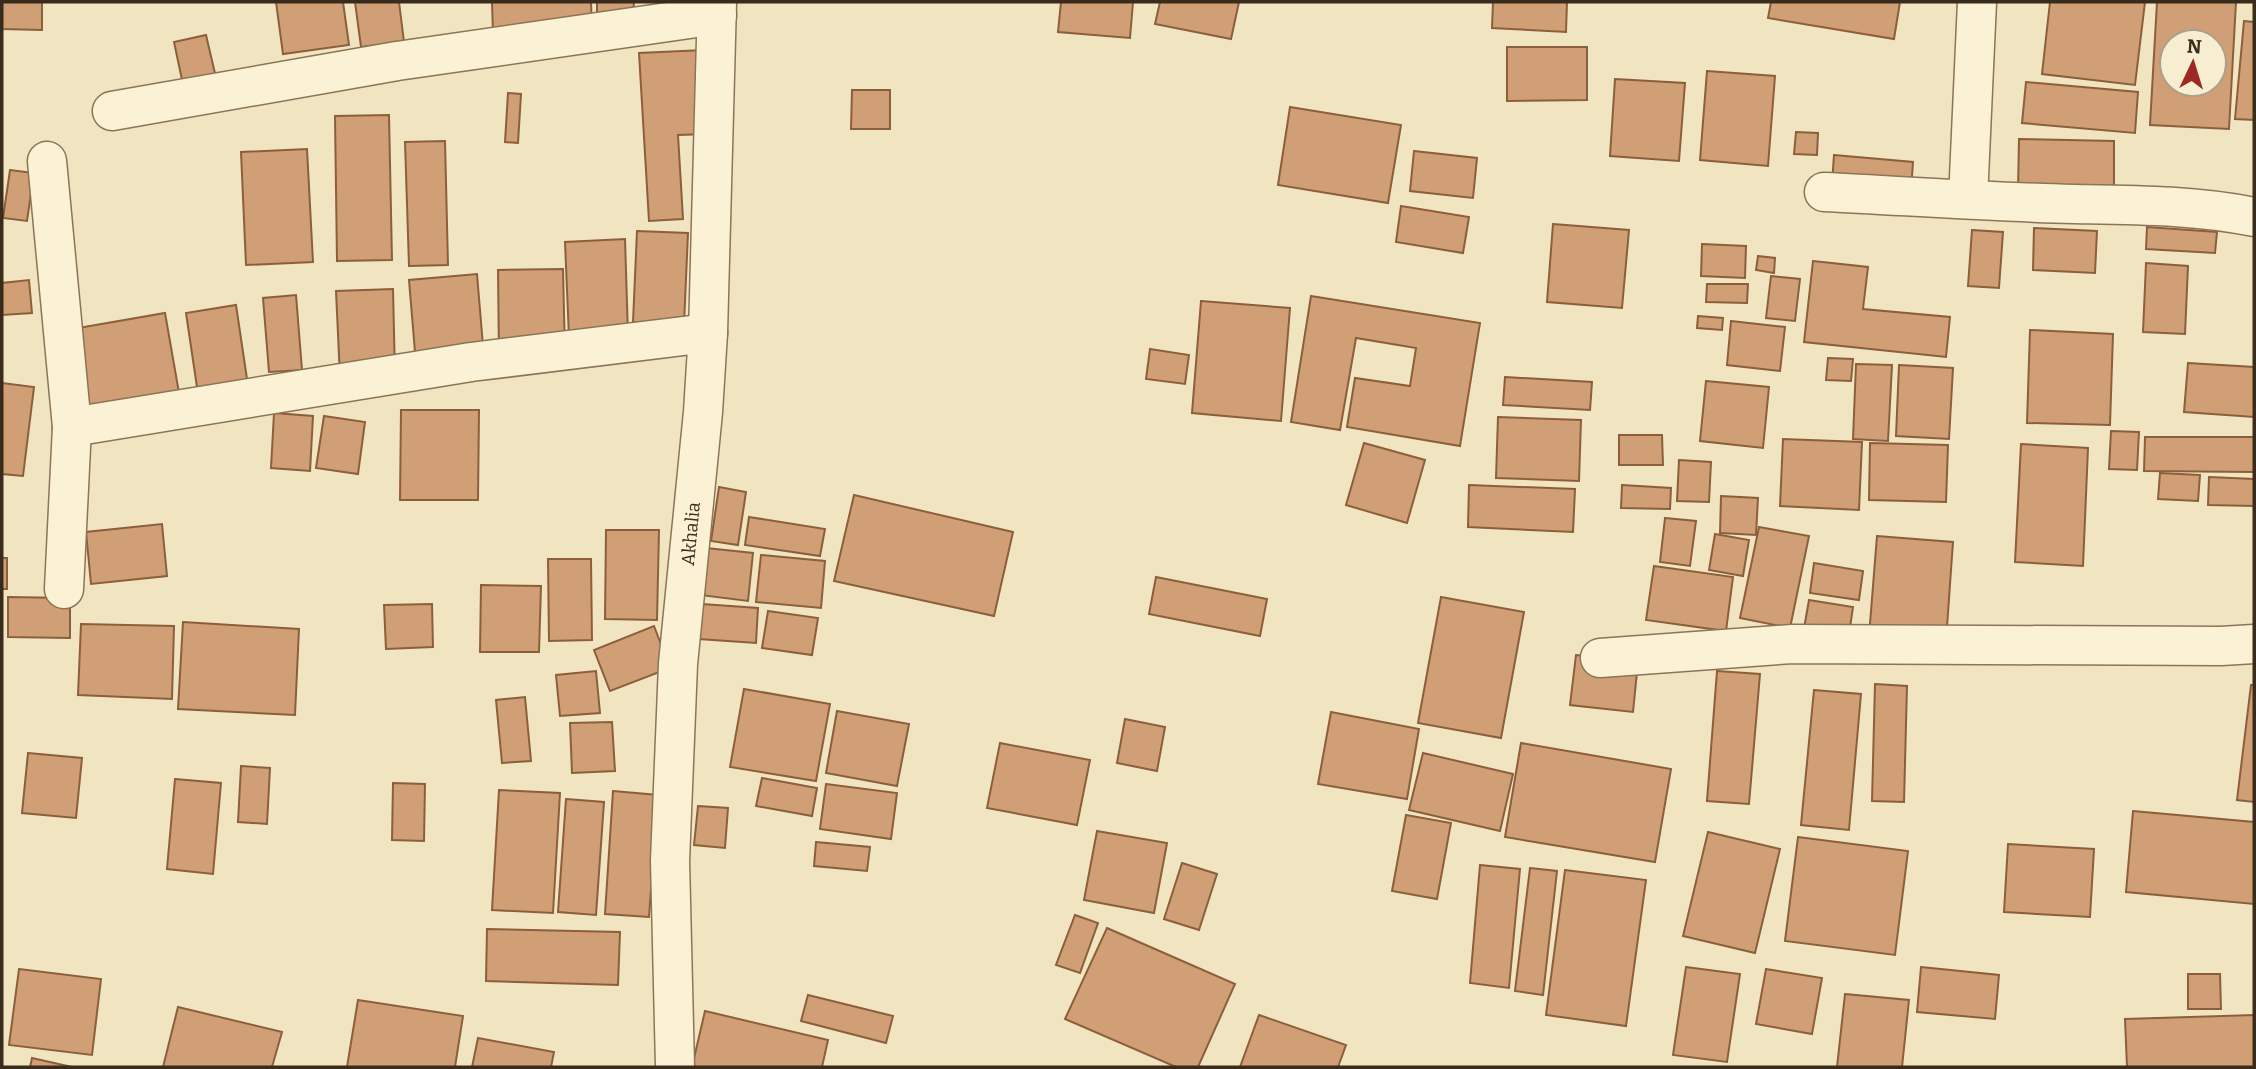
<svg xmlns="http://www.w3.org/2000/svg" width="2256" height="1069" font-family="Bitter,serif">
<rect width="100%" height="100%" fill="#f1e4c1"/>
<g fill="#d19f75" stroke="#8c5f3c" stroke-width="2" fill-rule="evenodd">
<path d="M2 2H42V30L2 29Z"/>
<path d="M276 2H343L349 45 283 54Z"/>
<path d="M355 2H399L404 42 361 47Z"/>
<path d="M492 2H591L592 29 493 33Z"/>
<path d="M597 2H634L633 15 597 14Z"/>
<path d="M1061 2H1133L1130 38 1058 32Z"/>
<path d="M1160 2H1239L1231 39 1155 24Z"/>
<path d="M1493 2H1567L1566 32 1492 28Z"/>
<path d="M1771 2H1900L1894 39 1768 18Z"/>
<path d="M2050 2H2145L2135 85 2042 74Z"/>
<path d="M2157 2H2236L2229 129 2150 125ZM2172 42H2214V84H2172Z"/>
<path d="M2244 21 2254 22V120L2235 119Z"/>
<path d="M206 35 217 82 184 89 174 42Z"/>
<path d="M1507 47H1587V100L1507 101Z"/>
<path d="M704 50 708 134 678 135 683 219 649 221 639 53Z"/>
<path d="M1707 71 1775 76 1768 166 1700 160Z"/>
<path d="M1615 79 1685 83 1679 161 1610 156Z"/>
<path d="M2026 82 2138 92 2135 133 2022 123Z"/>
<path d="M852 90H890V129H851Z"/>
<path d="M508 93 521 94 518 143 505 142Z"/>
<path d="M1290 107 1401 125 1388 203 1278 185Z"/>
<path d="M389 115 392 260 337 261 335 116Z"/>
<path d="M1796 132 1818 133 1817 155 1794 154Z"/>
<path d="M2019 139 2114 141V193L2018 192Z"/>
<path d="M445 141 448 265 409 266 405 142Z"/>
<path d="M307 149 313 262 246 265 241 152Z"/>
<path d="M1414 151 1477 158 1473 198 1410 191Z"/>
<path d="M1834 155 1913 162 1911 191 1832 183Z"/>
<path d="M10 170 34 173 27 221 3 218Z"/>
<path d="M1401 206 1469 217 1463 253 1396 242Z"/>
<path d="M1553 224 1629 230 1622 308 1547 302Z"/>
<path d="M2147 227 2217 232 2215 253 2146 249Z"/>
<path d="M2034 228 2097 231 2095 273 2033 270Z"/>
<path d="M1972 230 2003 232 1999 288 1968 286Z"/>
<path d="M637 231 688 233 684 324 633 322Z"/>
<path d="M625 239 628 335 569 337 565 242Z"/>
<path d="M1702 244 1746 246 1745 278 1701 276Z"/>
<path d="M1758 256 1775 258 1774 273 1756 270Z"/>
<path d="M1813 261 1868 267 1863 309 1950 317 1946 357 1804 342Z"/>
<path d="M2146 263 2188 266 2185 334 2143 332Z"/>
<path d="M563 269 565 356 499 357 498 270Z"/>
<path d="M477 274 485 370 417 376 409 280Z"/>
<path d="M1771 276 1800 279 1795 321 1766 318Z"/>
<path d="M29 280 32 313 2 315V283Z"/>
<path d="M1707 284H1748L1747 303 1706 302Z"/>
<path d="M393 289 395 376 340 377 336 291Z"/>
<path d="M296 295 302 370 269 372 263 298Z"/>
<path d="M1311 296 1480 323 1460 446 1347 427 1355 378 1410 386 1416 348 1356 338 1340 430 1291 422Z"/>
<path d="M1201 301 1290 308 1281 421 1192 413Z"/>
<path d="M236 305 251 406 201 414 186 313Z"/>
<path d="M165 313 182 410 71 429 55 332Z"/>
<path d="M1698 316 1723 318 1722 330 1697 328Z"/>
<path d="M1731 321 1785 327 1780 371 1727 365Z"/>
<path d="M2030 330 2113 334 2110 425 2027 423Z"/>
<path d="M1150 349 1189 355 1185 384 1146 379Z"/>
<path d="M1828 358 1853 359 1851 381 1826 380Z"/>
<path d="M2188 363 2254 367V417L2184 412Z"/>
<path d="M1856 364 1892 365 1888 441 1853 439Z"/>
<path d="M1899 365 1953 368 1949 439 1896 436Z"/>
<path d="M1505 377 1592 382 1590 410 1503 405Z"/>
<path d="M1706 381 1769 387 1763 448 1700 441Z"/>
<path d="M2 383 34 387 23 476 2 474Z"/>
<path d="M401 410H479L478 500H400Z"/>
<path d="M274 413 313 416 310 471 271 468Z"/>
<path d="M324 416 365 422 358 474 316 468Z"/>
<path d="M1498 417 1581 420 1579 481 1496 478Z"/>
<path d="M2111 431 2139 432 2137 470 2109 469Z"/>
<path d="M1619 435H1662L1663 465H1619Z"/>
<path d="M2145 437H2254V472L2144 471Z"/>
<path d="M1783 439 1862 442 1859 510 1780 506Z"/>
<path d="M1364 443 1425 460 1407 523 1346 505Z"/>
<path d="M1870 443 1948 445 1946 502 1869 500Z"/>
<path d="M2021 444 2088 448 2083 566 2015 562Z"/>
<path d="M1679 460 1711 462 1709 502 1677 501Z"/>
<path d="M2160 473 2200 475 2198 501 2158 499Z"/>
<path d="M2209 477 2254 479V506L2208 505Z"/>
<path d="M1469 485 1575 489 1573 532 1468 527Z"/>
<path d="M1622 485 1671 488 1670 509 1621 508Z"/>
<path d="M719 487 746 492 738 545 711 541Z"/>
<path d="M854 495 1013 532 994 616 834 581Z"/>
<path d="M1721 496 1758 498 1756 535 1720 533Z"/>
<path d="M749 517 825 529 820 556 745 545Z"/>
<path d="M1665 518 1696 521 1690 566 1660 562Z"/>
<path d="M162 524 167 576 91 584 86 532Z"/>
<path d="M1759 527 1809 536 1790 628 1740 618Z"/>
<path d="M606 530H659L657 620 605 619Z"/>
<path d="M1715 534 1749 540 1743 576 1709 570Z"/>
<path d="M1877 536 1953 542 1946 641 1869 636Z"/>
<path d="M706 548 753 553 748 601 700 595Z"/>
<path d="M761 555 825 561 821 608 756 602Z"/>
<rect x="2" y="558" width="5" height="31"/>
<path d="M548 559H591L592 640 549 641Z"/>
<path d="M1814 563 1863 571 1859 600 1810 593Z"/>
<path d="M1654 566 1733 577 1726 631 1646 620Z"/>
<path d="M1156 577 1267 599 1260 636 1149 614Z"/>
<path d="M481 585 541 586 539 652H480Z"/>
<path d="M8 597 70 598V638L8 637Z"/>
<path d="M1441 597 1524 612 1501 738 1418 723Z"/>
<path d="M1809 600 1853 607 1848 641 1803 634Z"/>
<path d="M432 604 433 647 386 649 384 605Z"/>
<path d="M702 604 758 608 756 643 699 639Z"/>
<path d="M768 611 818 618 812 655 762 648Z"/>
<path d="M183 622 299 629 295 715 178 709Z"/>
<path d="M81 624 174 626 172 699 78 695Z"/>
<path d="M654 626 670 668 610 691 594 650Z"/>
<path d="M1576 655 1638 662 1633 712 1570 705Z"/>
<path d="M596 671 600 713 560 716 556 675Z"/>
<path d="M1717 671 1760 674 1749 804 1707 801Z"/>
<path d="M1875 684 1907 686 1904 802 1872 801Z"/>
<path d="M2251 685H2254V802L2237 800Z"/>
<path d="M744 689 830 704 816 781 730 767Z"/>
<path d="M1814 690 1861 694 1849 830 1801 825Z"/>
<path d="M525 697 531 761 502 763 496 700Z"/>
<path d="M837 711 909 724 897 786 826 773Z"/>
<path d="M1331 712 1419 729 1407 799 1318 784Z"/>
<path d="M1125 719 1165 727 1157 771 1117 763Z"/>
<path d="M612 722 615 771 572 773 570 723Z"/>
<path d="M1000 743 1090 760 1077 825 987 808Z"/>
<path d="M1521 743 1671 769 1655 862 1505 837Z"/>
<path d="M28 753 82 758 76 818 22 813Z"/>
<path d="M1423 753 1513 774 1500 831 1409 810Z"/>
<path d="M241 766 270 768 267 824 238 822Z"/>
<path d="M762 778 817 788 812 816 756 806Z"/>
<path d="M175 779 221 783 213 874 167 869Z"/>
<path d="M393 783 425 784 424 841 392 840Z"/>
<path d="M826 784 897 793 891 839 820 829Z"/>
<path d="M499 790 560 793 553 913 492 910Z"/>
<path d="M613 791 658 795 649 917 605 914Z"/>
<path d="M566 799 604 802 596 915 558 912Z"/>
<path d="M698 806 728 808 725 848 694 845Z"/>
<path d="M2133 811 2254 822V904L2126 892Z"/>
<path d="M1406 815 1451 823 1437 899 1392 891Z"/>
<path d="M1097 831 1167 843 1154 913 1084 900Z"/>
<path d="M1708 832 1780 849 1755 953 1683 936Z"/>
<path d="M1798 837 1908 851 1895 955 1785 941Z"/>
<path d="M816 842 870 847 867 871 814 866Z"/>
<path d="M2008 844 2094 849 2090 917 2004 912Z"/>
<path d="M1182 863 1217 874 1199 930 1164 919Z"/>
<path d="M1480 865 1520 869 1509 988 1470 983Z"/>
<path d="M1530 868 1557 871 1543 995 1515 991Z"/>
<path d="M1565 870 1646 880 1626 1026 1546 1015Z"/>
<path d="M1075 915 1098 923 1080 973 1056 965Z"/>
<path d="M1107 928 1235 984 1198 1067H1176L1065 1019Z"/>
<path d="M487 929 620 932 618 985 486 981Z"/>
<path d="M1686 967 1740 974 1727 1062 1673 1055Z"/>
<path d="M1921 967 1999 975 1995 1019 1917 1012Z"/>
<path d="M19 969 101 979 92 1055 9 1045Z"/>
<path d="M1766 969 1822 978 1812 1034 1756 1024Z"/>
<path d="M2188 974H2220L2221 1009H2188Z"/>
<path d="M1845 994 1909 1000 1902 1067H1837Z"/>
<path d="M808 995 893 1016 886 1043 801 1021Z"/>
<path d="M358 1000 463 1016 455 1067H347Z"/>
<path d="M178 1007 282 1032 272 1067H163Z"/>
<path d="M705 1011 828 1040 822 1067H692Z"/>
<path d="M1259 1015 1346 1045 1338 1067H1240Z"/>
<path d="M2254 1015V1067H2127L2125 1019Z"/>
<path d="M478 1038 554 1052 551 1067H472Z"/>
<path d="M32 1058 72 1067H30Z"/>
</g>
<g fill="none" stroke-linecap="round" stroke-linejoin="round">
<g stroke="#8b7557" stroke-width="41">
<g id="street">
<path d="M112 111 397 61 717 15"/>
<path d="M47 161 72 427 64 589"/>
<path d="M1824 192C1907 196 1990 202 2074 204 2134 205 2195 205 2254 217"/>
<path d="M1968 199 1977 2"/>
<path d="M72 427 471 362 708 333"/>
<path d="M1600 658 1792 644 2221 646 2254 644"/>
<path id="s1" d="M675 1067 670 861 678 664 703 412 708 333 717 2"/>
</g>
</g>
<use href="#street" stroke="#fbf1d5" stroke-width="38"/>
</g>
<g text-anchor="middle" stroke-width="5" stroke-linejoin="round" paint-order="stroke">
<g font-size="18" fill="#3a2c1d" stroke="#f7eed1">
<text dy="6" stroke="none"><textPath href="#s1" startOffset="534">Akhalia</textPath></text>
</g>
</g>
<rect width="2256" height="1069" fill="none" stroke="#3a2c1d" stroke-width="7"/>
<g transform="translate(2193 63) rotate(4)"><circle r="33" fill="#f7eed1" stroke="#aba089" stroke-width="2"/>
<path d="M0-5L12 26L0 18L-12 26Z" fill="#9e2824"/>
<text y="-10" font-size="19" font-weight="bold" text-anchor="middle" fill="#3a2c1d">N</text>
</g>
</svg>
